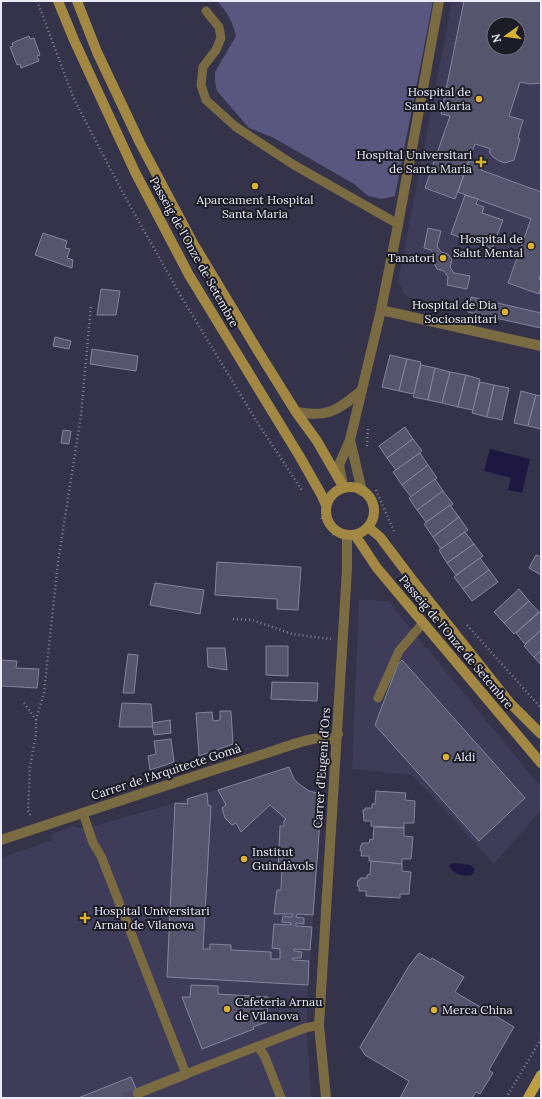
<svg xmlns="http://www.w3.org/2000/svg" width="542" height="1099" font-family="Lora,serif">
<rect width="100%" height="100%" fill="#34334a"/>
<g fill="#3e3c58" fill-rule="evenodd">
<path d="M452 1H541V328L413 299 404 294 399 282V277ZM494 24H518V48H494Z"/>
<path d="M359 599 388 601 541 787V810L494 864 412 775 352 769Z"/>
<path d="M289 767 294 779 299 784 309 791 322 794 308 985 307 1033 311 1098H1V858L52 840 51 834 73 826 83 829 175 803Z"/>
</g>
<path fill="#59567f" d="M217 1H433L395 196 382 199 368 196 354 184 321 165 272 137 249 128 217 91 215 82V72L236 36C233 22 227 12 217 1Z"/>
<g fill="#1e1742">
<path d="M490 449 530 459 522 493 508 490 511 478 484 471Z"/>
<path d="M454 863 470 865 474 868V872L472 875C464 877 453 874 449 866L451 864Z"/>
</g>
<g fill="#56556e" stroke="#8585a0" fill-rule="evenodd">
<path d="M464 1H541V83L530 84 520 82 509 116 523 120 518 138 520 139 514 160 505 163 499 161 493 157 489 152 491 149 475 144 455 199 425 188 450 116 441 114ZM494 24H518V48H494Z"/>
<path d="M29 36 30 39 34 38 40 55 37 56 39 61 21 68 20 64 17 65 10 47 13 46 12 43Z"/>
<path d="M469 161 483 165 481 170 541 192V273L539 279 541 280V287L539 294 508 283 531 219 458 192Z"/>
<path d="M465 195 478 199 476 204 484 207 482 213 503 220 492 249 451 234Z"/>
<path d="M428 228 441 231 437 246 441 252 448 254 452 260 450 267 454 273 470 276 467 289 447 285 448 277 444 271 437 269 434 263 435 256 431 250 424 248Z"/>
<path d="M43 233 67 241 65 248 70 249 67 258 73 260 72 268 35 255Z"/>
<path d="M101 289 120 291 116 315H97Z"/>
<path d="M471 297 541 313V328L468 312Z"/>
<path d="M55 337 71 341 69 349 53 346Z"/>
<path d="M92 349 138 356 136 371 90 364Z"/>
<path d="M390 355 407 359 399 391 382 387Z"/>
<path d="M407 359 421 362 414 394 399 391Z"/>
<path d="M421 365 435 368 428 400 413 397Z"/>
<path d="M435 368 450 372 442 403 428 400Z"/>
<path d="M450 372 466 375 458 407 442 403Z"/>
<path d="M466 375 480 379 473 410 458 407Z"/>
<path d="M480 382 494 385 487 417 472 413Z"/>
<path d="M494 385 509 388 502 420 487 417Z"/>
<path d="M521 391 536 395 528 426 514 423Z"/>
<path d="M536 395 541 396V429L528 426Z"/>
<path d="M405 427 413 439 387 458 379 446Z"/>
<path d="M63 430 71 431 69 444 61 443Z"/>
<path d="M413 439 422 451 396 470 387 458Z"/>
<path d="M420 453 428 465 402 485 393 472Z"/>
<path d="M428 465 437 478 411 497 402 485Z"/>
<path d="M435 479 443 491 417 510 409 498Z"/>
<path d="M443 491 453 504 426 522 417 510Z"/>
<path d="M450 505 459 517 433 537 424 524Z"/>
<path d="M459 517 468 530 441 549 433 537Z"/>
<path d="M465 532 474 544 447 563 439 550Z"/>
<path d="M474 544 483 556 456 575 447 563Z"/>
<path d="M536 555 541 557V575L529 568Z"/>
<path d="M480 558 489 570 463 589 454 577Z"/>
<path d="M217 562 301 567 298 610 277 609V599L215 595Z"/>
<path d="M489 570 498 582 472 601 463 589Z"/>
<path d="M155 583 204 590 200 614 150 605Z"/>
<path d="M519 589 529 601 504 623 494 612Z"/>
<path d="M529 601 539 612 514 634 504 623Z"/>
<path d="M541 611V630L525 644 516 633Z"/>
<path d="M541 630V650L534 657 524 646Z"/>
<path d="M266 646H288V676L266 675Z"/>
<path d="M207 648H225L227 670 208 667Z"/>
<path d="M541 650V665L534 657Z"/>
<path d="M128 654 138 655 134 693H123Z"/>
<path d="M1 660 17 661 16 668 39 669 37 688 1 686Z"/>
<path d="M402 660 525 798 479 841 375 725 398 664Z"/>
<path d="M272 682 318 683 317 701 271 699Z"/>
<path d="M122 703 151 704 153 727H119Z"/>
<path d="M220 711H231L233 744 199 756 196 713 212 712 213 721 220 720Z"/>
<path d="M170 720 171 733 154 735 152 723Z"/>
<path d="M171 739 174 762 150 770 148 756 156 754 154 741Z"/>
<path d="M289 767 294 779 299 784 309 791 322 794 313 915 297 914 296 917 304 918V924L296 923V926L312 927 310 950 294 949V951L302 952 301 958H293V960L309 961 308 985 167 977 175 803 188 804 187 799 207 793 208 805 211 806 203 949H210V944L231 945V950L271 952V959H280V949L272 948 274 924 291 925V923L282 922 283 916 292 917V914H274L277 890H281L282 870H278L280 826H284V821L286 819 270 805 241 832 236 823 232 825 225 818 222 808 226 805 218 790Z"/>
<path d="M376 791 406 793 405 800 415 801 414 823H404V828L371 826V821H364L363 810H365V808H372V804H375Z"/>
<path d="M374 827 404 828V836L413 837 411 859H402V864L369 861V856H361L362 851H360L361 845H362V843H369L370 839 373 840Z"/>
<path d="M371 861 402 864V871L411 872 409 894H400V898L366 896V891H359V886H357L358 880H360V878H367V875L370 874Z"/>
<path d="M419 953 431 960 432 958 464 977 455 992 514 1027 489 1070 493 1073 480 1094 476 1092 472 1098H400L409 1081 365 1055 360 1047 409 966Z"/>
<path d="M191 985 218 986V994L268 997 267 1022 253 1027 254 1029 202 1049 182 997H190Z"/>
<path d="M131 1077 140 1098H78Z"/>
</g>
<g fill="none" stroke-linecap="round" stroke-linejoin="round">
<path stroke="#4f4e64" stroke-width="10" stroke-dasharray="10 5" stroke-linecap="butt" d="M124 1098 138 1093"/>
<g stroke="#848397" stroke-width="2.5" stroke-dasharray="1 3" stroke-linecap="butt">
<path d="M37 1 74 99 124 195 182 298 259 425 303 492"/>
<path d="M367 446 368 429"/>
<path d="M376 490 394 531"/>
<path d="M321 518 334 535"/>
<path d="M233 619 252 620 292 634 331 639"/>
<path d="M467 625 541 708"/>
<path d="M24 703 36 720V735L30 766 28 810 31 817"/>
<path d="M36 720 44 693 58 562 81 415 91 306"/>
<path d="M506 1098 541 1039"/>
</g>
<g stroke="#7b6b42" stroke-width="9">
<path d="M206 11 219 27 221 38 216 50 203 67 201 85 206 100 236 127 294 165 398 224"/>
<path d="M378 698 399 651 423 623"/>
<path d="M83 813 93 843 101 856 186 1074 305 1028 319 1025"/>
<path d="M258 1046 265 1057 281 1098"/>
</g>
<g stroke="#7b6b42" stroke-width="10">
<path d="M381 310 541 346"/>
<path d="M296 412C329 418 338 410 362 390"/>
<path d="M350 440 362 491"/>
<path d="M343 486 339 465 350 440 381 310 397 230 439 1"/>
<path d="M1 840C89 811 178 781 267 753 282 748 298 742 313 739 325 736 328 745 338 734"/>
<path d="M138 1093 186 1074"/>
<path d="M326 1098 319 1025 347 569V535"/>
</g>
<g stroke="#a28843" stroke-width="10">
<path d="M58 1 74 40 135 172 189 275 300 457 321 494 326 505"/>
<path d="M77 1 97 52 140 143 193 243 258 351 296 412 317 441 344 488"/>
<circle cx="350" cy="511" r="24"/>
<path d="M368 527 380 537 411 578 510 703 541 734"/>
<path d="M355 535 377 568 541 763"/>
</g>
<path stroke="#bf9f42" stroke-width="10" d="M528 1098 541 1075"/>
</g>
<g fill="#dcb233" stroke="#1c1c26" stroke-width="1.5">
<circle cx="479" cy="99" r="4"/>
<path d="M479 156h4v4h4v4h-4v4h-4v-4h-4v-4h4z"/>
<circle cx="255" cy="186" r="4"/>
<circle cx="531" cy="246" r="4"/>
<circle cx="443" cy="258" r="4"/>
<circle cx="505" cy="312" r="4"/>
<circle cx="446" cy="757" r="4"/>
<circle cx="244" cy="859" r="4"/>
<path d="M83 912h4v4h4v4h-4v4h-4v-4h-4v-4h4z"/>
<circle cx="227" cy="1009" r="4"/>
<circle cx="434" cy="1010" r="4"/>
</g>
<g text-anchor="middle" stroke-width="4" stroke-linejoin="round" paint-order="stroke">
<g font-size="12" fill="#eaeaf9" stroke="#1c1c26" text-anchor="end">
<text x="471" y="96">Hospital de<tspan x="471" dy="14">Santa Maria</tspan></text>
<text x="472" y="159">Hospital Universitari<tspan x="472" dy="14">de Santa Maria</tspan></text>
<text x="255" y="204" text-anchor="middle">Aparcament Hospital<tspan x="255" dy="14">Santa Maria</tspan></text>
<text x="523" y="243">Hospital de<tspan x="523" dy="14">Salut Mental</tspan></text>
<text x="435" y="262">Tanatori</text>
<text x="497" y="309">Hospital de Dia<tspan x="497" dy="14">Sociosanitari</tspan></text>
<text x="454" y="761" text-anchor="start">Aldi</text>
<text x="252" y="856" text-anchor="start">Institut<tspan x="252" dy="14">Guindàvols</tspan></text>
<text x="94" y="915" text-anchor="start">Hospital Universitari<tspan x="94" dy="14">Arnau de Vilanova</tspan></text>
<text x="235" y="1006" text-anchor="start">Cafeteria Arnau<tspan x="235" dy="14">de Vilanova</tspan></text>
<text x="442" y="1014" text-anchor="start">Merca China</text>
</g>
<g font-size="12" fill="#eaeaf9" stroke="#1c1c26">
<text transform="translate(194 252) rotate(61)" y="4">Passeig de l'Onze de Setembre</text>
<text transform="translate(456 642) rotate(50)" y="4">Passeig de l'Onze de Setembre</text>
<text transform="translate(322 768) rotate(-86)" y="4">Carrer d'Eugeni d'Ors</text>
<text transform="translate(166 772) rotate(-18)" y="4">Carrer de l'Arquitecte Gomà</text>
</g>
</g>
<rect width="542" height="1099" fill="none" stroke="#eaeaf9" stroke-width="4"/>
<g transform="translate(506 36) rotate(256)"><circle r="19" fill="#1c1c26" stroke="#6e6e7a"/>
<path d="M0-3L7 15L0 10L-7 15Z" fill="#dcb233"/>
<text y="-6" font-size="11" font-weight="bold" text-anchor="middle" fill="#eaeaf9">N</text>
</g>
</svg>
